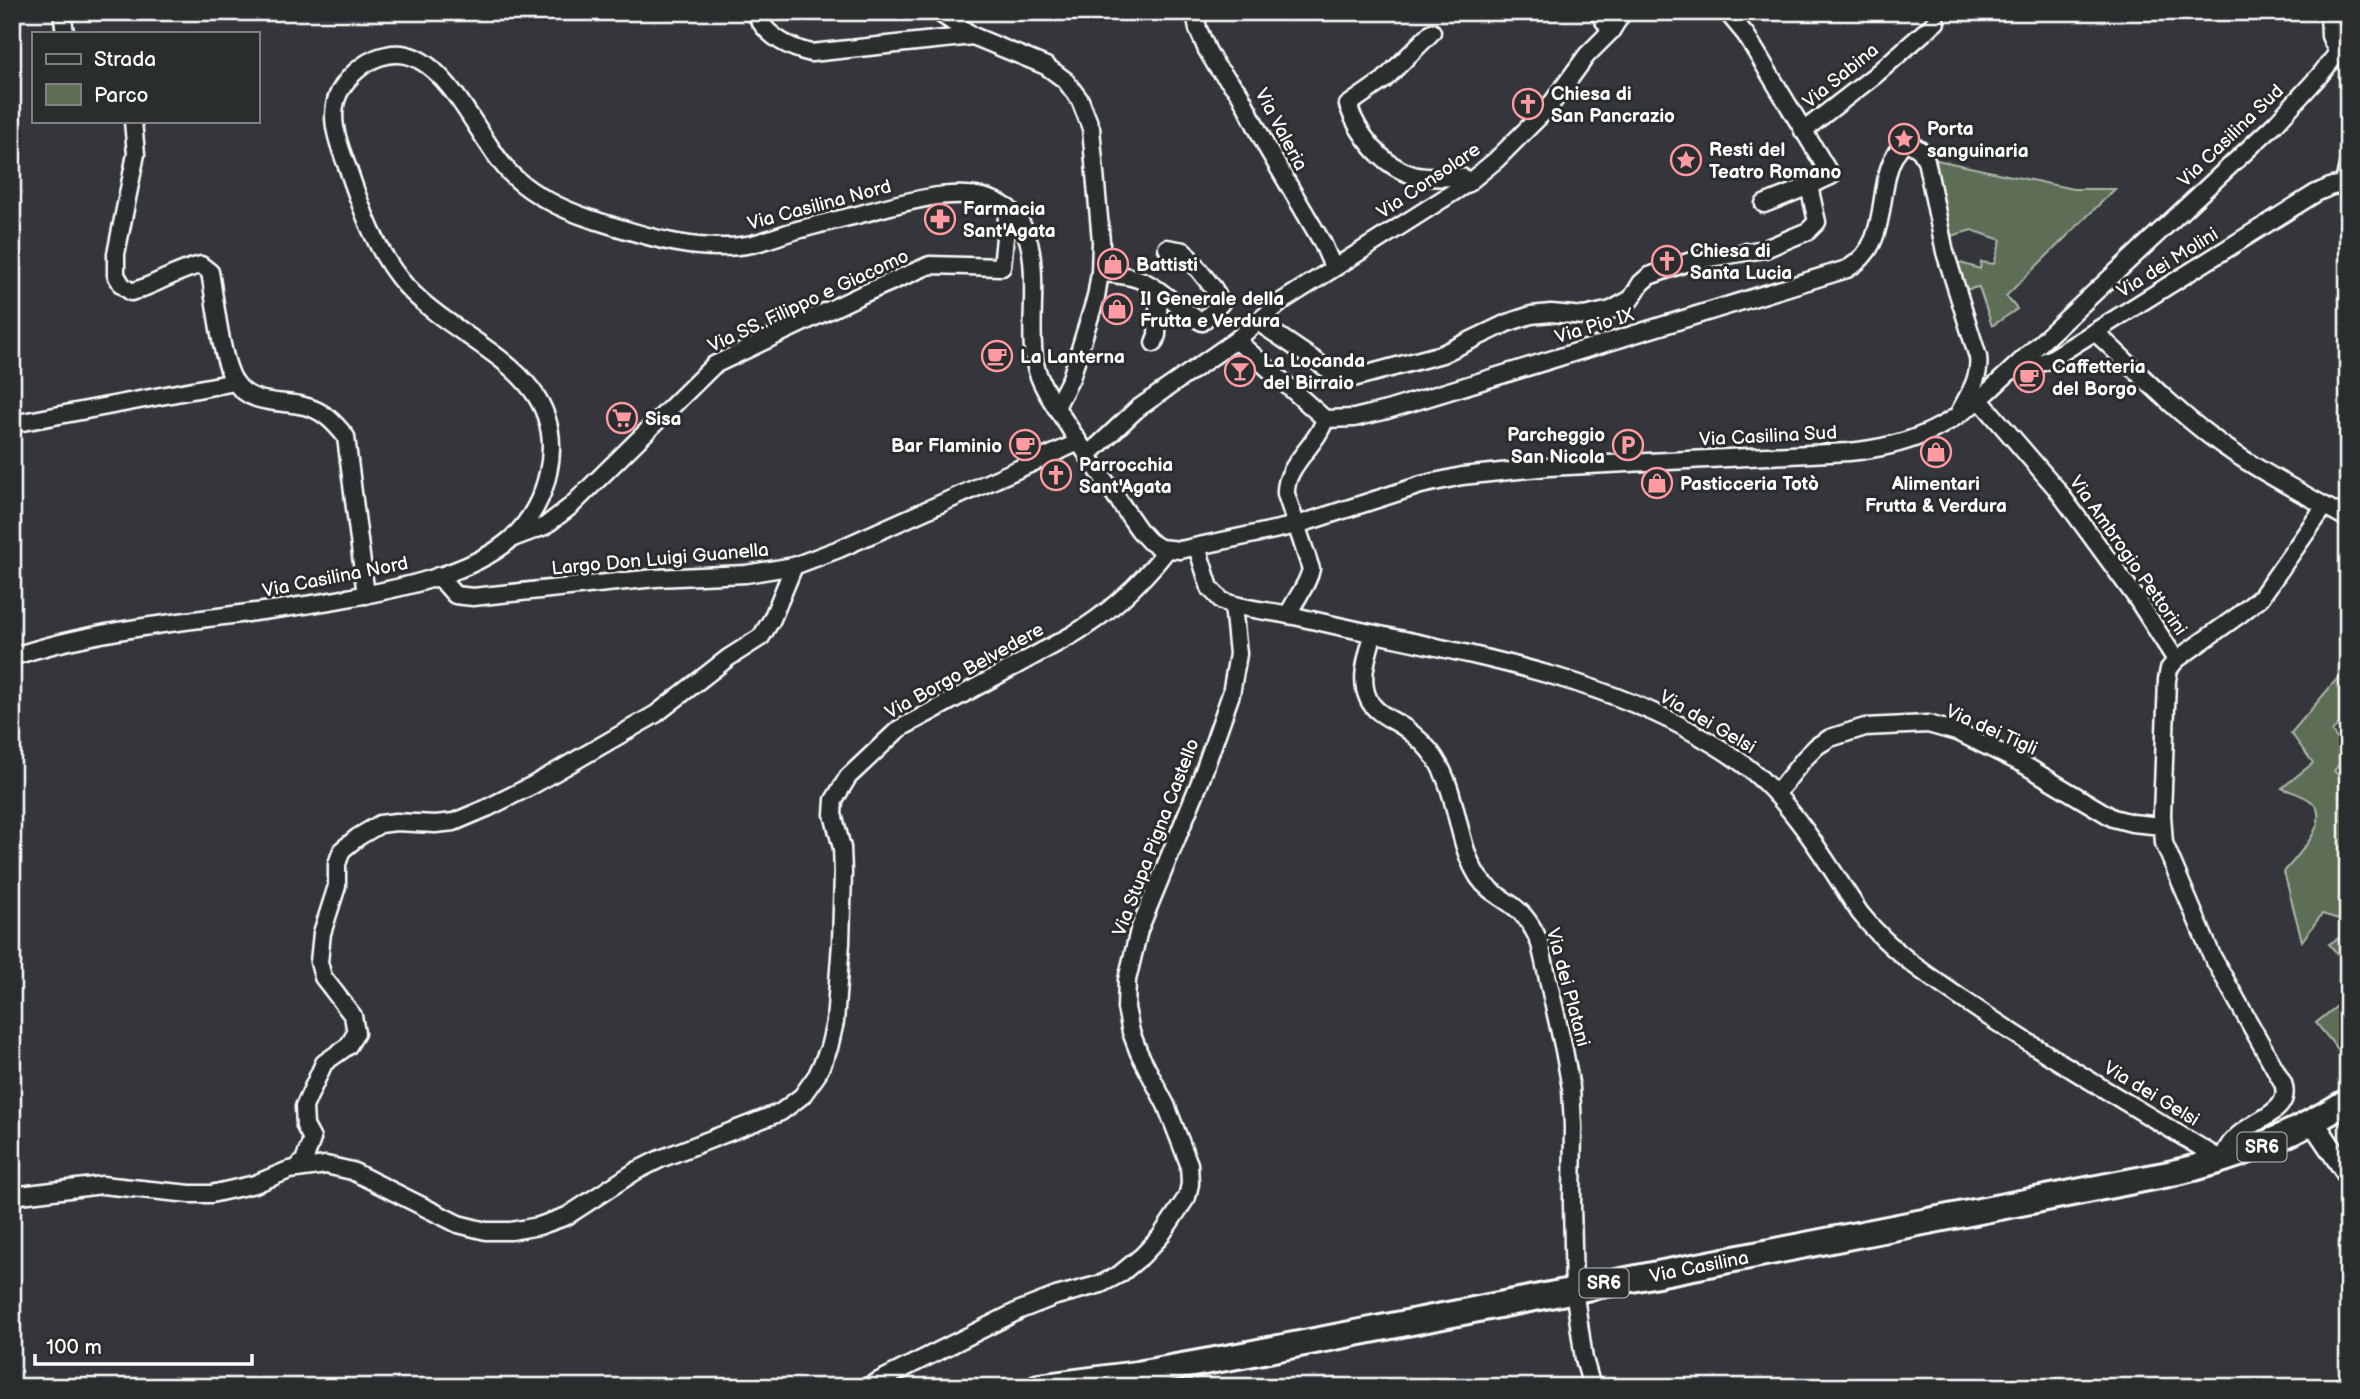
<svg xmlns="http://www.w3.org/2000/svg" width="2360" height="1399" font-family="'Balsamiq Sans',sans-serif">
<rect width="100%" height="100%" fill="#34363b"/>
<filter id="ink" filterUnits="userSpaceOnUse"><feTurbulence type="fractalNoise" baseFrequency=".0143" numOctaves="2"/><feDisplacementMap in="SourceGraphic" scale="14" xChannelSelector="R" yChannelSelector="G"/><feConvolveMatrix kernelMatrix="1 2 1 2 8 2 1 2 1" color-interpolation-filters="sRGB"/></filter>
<g filter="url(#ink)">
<g fill="#5d6d56" stroke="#aeb6aa" stroke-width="2">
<path d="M1932 159 2073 189H2115L2006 296 2017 309 1992 326 1979 287 1963 290 1954 261 1980 269 1981 262 1994 264 2001 240 1972 230 1948 237Z"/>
<path d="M2348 666V713L2332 732 2348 753 2334 771 2348 785V967L2329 944 2344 935 2342 920 2322 914 2302 941 2284 872C2297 856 2333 821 2312 802 2304 795 2291 792 2282 788L2313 763 2291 733Z"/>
<path d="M2348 997V1042L2339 1051 2316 1023Z"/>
</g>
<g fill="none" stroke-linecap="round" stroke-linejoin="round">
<g stroke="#fff" stroke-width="21">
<g id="street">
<path d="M62 12 65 33"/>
<path d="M755 12C765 36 787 47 811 53L973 36"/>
<path d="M938 12 973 36 1046 66 1065 80 1080 100 1091 128 1101 241 1100 273 1096 297 1071 378 1056 407"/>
<path d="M1195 12 1198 29 1207 50 1217 67 1240 94 1267 148 1322 242 1333 267"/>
<path d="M1598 12 1611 31"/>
<path d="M1727 12 1746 35 1831 176 1809 186"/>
<path d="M2329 12 2330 36 2338 53"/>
<path d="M1432 32 1384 80 1348 105C1358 134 1382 166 1413 175 1428 179 1446 177 1462 177L1468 183"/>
<path d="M133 121 136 154 116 254V275L122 285 131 292C155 286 176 270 201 265L210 272C215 299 221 362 235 382 251 406 280 400 304 406 323 410 335 423 346 437L366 595"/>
<path d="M1803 131 1874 76 1936 22"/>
<path d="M2344 183 2348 165"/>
<path d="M1100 273C1112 274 1126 275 1138 279 1162 288 1179 310 1202 322L1221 303 1214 289 1184 251 1167 248"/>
<path d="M1258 322 1335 374 1353 378 1442 354 1507 323 1531 315 1551 313 1584 316 1611 310 1631 299 1641 283 1649 276 1691 261 1765 249 1808 231 1817 222 1809 186 1764 204"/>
<path d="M2095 332C2133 367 2169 405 2210 436 2252 468 2301 492 2348 519"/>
<path d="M1236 340 1325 419 1354 418 1387 410 1847 269C1898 241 1869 174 1906 141L1920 150 1926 160 1945 252 1978 357C1981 378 1968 395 1959 413"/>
<path d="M1154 343 1157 335 1159 291"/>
<path d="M2011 371 2033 366 2051 359 2316 193 2332 186 2348 184"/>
<path d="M12 424 235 382"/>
<path d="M1088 455 1137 409 1236 340 1284 300 1468 183 1496 160 1549 107 1587 55 1611 31 1623 12"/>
<path d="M513 538 545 526 571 506 714 365 863 294 930 265 1002 267 1008 208"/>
<path d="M1197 547 1210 588 1222 601C1246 610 1274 611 1299 617 1432 649 1585 668 1703 738 1724 750 1746 764 1763 781 1801 817 1831 869 1860 913 1892 954 1940 984 1983 1013 2061 1065 2143 1112 2223 1161 2229 1119 2296 1121 2283 1083L2212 956 2164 843 2162 815 2167 680 2169 669 2176 660 2135 596 2056 488 1980 400"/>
<path d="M438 576 455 595 473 597 655 578 746 574 794 566 839 549 1079 442"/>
<path d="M1288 615C1295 599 1308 585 1311 569L1286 494C1284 466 1317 446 1325 419"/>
<path d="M1373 635C1368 655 1359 678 1368 698 1374 713 1392 719 1405 728 1416 736 1427 746 1435 758 1459 794 1456 844 1479 878 1488 891 1500 896 1512 905 1526 915 1534 928 1540 944L1564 1050 1571 1088 1573 1126 1572 1204 1574 1289 1584 1359 1592 1387"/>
<path d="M12 657C119 621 237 619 347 598 398 589 471 574 511 539 530 522 543 497 548 473 571 370 461 347 406 286 377 254 362 210 348 169 338 143 325 111 343 86 353 71 370 58 387 55 444 42 478 144 514 177 535 196 564 210 591 219 642 235 697 255 752 244 766 241 780 235 794 231 815 225 836 220 857 215 899 204 968 180 1006 207 1050 238 1025 318 1035 363 1039 384 1054 404 1065 421 1089 458 1114 494 1139 530L1149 541 1160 548 1180 550 1297 525 1421 485 1462 476 1548 467 1849 452C1908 446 1945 430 1989 391L2276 123 2320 75 2348 40"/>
<path d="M2176 660 2239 615 2261 597 2325 506"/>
<path d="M1776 794 1804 759 1817 746 1830 738 1865 727 1928 724 1960 733 2021 763 2113 818 2132 823 2162 826"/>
<path d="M297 1168 304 1161 312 1139 305 1126 304 1107 324 1063 348 1046 356 1033 353 1016 323 977 319 962 322 933 337 886V864L342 850 358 837 380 824 396 822 435 824 454 822 487 808 533 785 656 714 728 658 761 637 772 619 794 566"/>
<path d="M12 1196 102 1185 190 1194H211L255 1184 289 1170 326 1165 352 1171 458 1224 486 1231H511L539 1226 567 1216 636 1171 660 1159 781 1112 802 1096 817 1075 829 1048 835 1022 841 943 843 872 842 848 833 814 834 800 848 777 899 729 1072 635C1110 613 1140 584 1167 550"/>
<path d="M867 1387 1020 1310 1056 1296 1101 1284 1120 1274 1142 1256 1160 1237 1187 1197 1190 1184 1189 1164 1166 1105 1139 1053 1131 1032 1126 1008 1127 980 1139 930 1200 782 1231 694 1238 654 1233 605"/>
</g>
</g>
<g stroke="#fff" stroke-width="26">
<path id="secondary" d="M2313 1122 2348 1174"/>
</g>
<g stroke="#fff" stroke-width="30">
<g id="primary">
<path id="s1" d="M1038 1387 1137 1374 1243 1355 2169 1174C2236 1159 2290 1137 2348 1101"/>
</g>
</g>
<use href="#street" stroke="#2a2d2e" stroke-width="16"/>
<use href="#secondary" stroke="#2a2d2e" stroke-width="21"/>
<use href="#primary" stroke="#2a2d2e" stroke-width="24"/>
</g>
</g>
<defs>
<g id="church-ring" transform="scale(1.575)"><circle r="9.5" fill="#2a2d2e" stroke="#ff9aa2" stroke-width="1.5"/><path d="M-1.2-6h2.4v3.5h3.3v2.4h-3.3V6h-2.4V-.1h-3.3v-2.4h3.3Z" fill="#ff9aa2"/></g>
<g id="sight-ring" transform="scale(1.575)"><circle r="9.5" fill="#2a2d2e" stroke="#ff9aa2" stroke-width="1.5"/><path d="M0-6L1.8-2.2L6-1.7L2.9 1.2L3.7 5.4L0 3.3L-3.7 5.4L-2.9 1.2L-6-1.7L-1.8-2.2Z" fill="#ff9aa2"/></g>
<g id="pharmacy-ring" transform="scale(1.575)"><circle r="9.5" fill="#2a2d2e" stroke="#ff9aa2" stroke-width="1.5"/><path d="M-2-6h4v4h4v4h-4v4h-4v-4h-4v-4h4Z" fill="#ff9aa2"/></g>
<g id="shop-ring" transform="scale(1.575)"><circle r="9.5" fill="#2a2d2e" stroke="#ff9aa2" stroke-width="1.5"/><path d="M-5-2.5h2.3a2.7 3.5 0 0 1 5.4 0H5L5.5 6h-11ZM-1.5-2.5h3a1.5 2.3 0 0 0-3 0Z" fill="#ff9aa2"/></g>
<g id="cafe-ring" transform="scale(1.575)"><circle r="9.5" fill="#2a2d2e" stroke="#ff9aa2" stroke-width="1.5"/><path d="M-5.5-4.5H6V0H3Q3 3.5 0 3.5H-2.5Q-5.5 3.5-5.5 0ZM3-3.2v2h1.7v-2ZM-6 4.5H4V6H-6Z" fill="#ff9aa2"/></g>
<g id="bar-ring" transform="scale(1.575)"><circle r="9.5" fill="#2a2d2e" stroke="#ff9aa2" stroke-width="1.5"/><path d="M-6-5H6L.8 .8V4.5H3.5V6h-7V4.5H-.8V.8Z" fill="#ff9aa2"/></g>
<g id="supermarket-ring" transform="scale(1.575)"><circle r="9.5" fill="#2a2d2e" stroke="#ff9aa2" stroke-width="1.5"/><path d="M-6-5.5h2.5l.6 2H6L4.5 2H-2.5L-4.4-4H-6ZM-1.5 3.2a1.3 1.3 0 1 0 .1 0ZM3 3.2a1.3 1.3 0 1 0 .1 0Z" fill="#ff9aa2"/></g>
<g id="parking-ring" transform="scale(1.575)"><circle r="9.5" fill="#2a2d2e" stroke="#ff9aa2" stroke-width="1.5"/><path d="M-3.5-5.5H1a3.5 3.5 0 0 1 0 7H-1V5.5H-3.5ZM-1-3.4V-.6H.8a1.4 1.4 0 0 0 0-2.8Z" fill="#ff9aa2"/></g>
</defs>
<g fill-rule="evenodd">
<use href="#church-ring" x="1528" y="104"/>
<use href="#sight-ring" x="1904" y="139"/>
<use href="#sight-ring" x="1686" y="160"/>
<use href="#pharmacy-ring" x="940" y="219"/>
<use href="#church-ring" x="1667" y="261"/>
<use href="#shop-ring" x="1113" y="264"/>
<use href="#shop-ring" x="1117" y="309"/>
<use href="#cafe-ring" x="997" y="356"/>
<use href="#bar-ring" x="1240" y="371"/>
<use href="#cafe-ring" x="2029" y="377"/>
<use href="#supermarket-ring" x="622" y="418"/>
<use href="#cafe-ring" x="1025" y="445"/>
<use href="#parking-ring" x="1628" y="445"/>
<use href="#shop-ring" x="1936" y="452"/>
<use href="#church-ring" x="1056" y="475"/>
<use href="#shop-ring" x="1657" y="483"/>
</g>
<g text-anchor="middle" stroke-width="6" stroke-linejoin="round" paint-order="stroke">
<g fill="#2a2d2e" stroke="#bfc0c0" stroke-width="2">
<rect x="2237.5" y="1132.5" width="49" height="29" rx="5"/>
<rect x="1579.5" y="1268.5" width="49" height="29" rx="5"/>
</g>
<g font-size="18" font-weight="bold" fill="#fff">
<text x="2262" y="1153">SR6</text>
<text x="1604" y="1289">SR6</text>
</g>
<g font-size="19" fill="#fff" stroke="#2a2d2e">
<text transform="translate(1840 75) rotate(-39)" y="7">Via Sabina</text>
<text transform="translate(1282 129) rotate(62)" y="7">Via Valeria</text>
<text transform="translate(2230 135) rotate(-44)" y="7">Via Casilina Sud</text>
<text transform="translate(1428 180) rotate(-34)" y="7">Via Consolare</text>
<text transform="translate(819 204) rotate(-15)" y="7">Via Casilina Nord</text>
<text transform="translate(2167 262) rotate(-32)" y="7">Via dei Molini</text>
<text transform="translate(808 300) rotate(-25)" y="7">Via SS. Filippo e Giacomo</text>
<text transform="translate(1594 325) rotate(-17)" y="7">Via Pio IX</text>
<text transform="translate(1768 435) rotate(-3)" y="7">Via Casilina Sud</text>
<text transform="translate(2129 555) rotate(55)" y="7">Via Ambrogio Pettorini</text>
<text transform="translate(660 558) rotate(-5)" y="7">Largo Don Luigi Guanella</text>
<text transform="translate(335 576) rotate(-11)" y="7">Via Casilina Nord</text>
<text transform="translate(964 670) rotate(-29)" y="7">Via Borgo Belvedere</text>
<text transform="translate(1708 721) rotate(30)" y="7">Via dei Gelsi</text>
<text transform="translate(1992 729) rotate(24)" y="7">Via dei Tigli</text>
<text transform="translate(1155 837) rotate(-69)" y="7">Via Stupa Pigna Castello</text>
<text transform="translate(1569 987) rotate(75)" y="7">Via dei Platani</text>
<text transform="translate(2152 1093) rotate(31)" y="7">Via dei Gelsi</text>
<text dy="7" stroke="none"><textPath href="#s1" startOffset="672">Via Casilina</textPath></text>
</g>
<g font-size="19" font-weight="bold" fill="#fff" stroke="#2a2d2e" text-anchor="start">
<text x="1551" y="100">Chiesa di<tspan x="1551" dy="22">San Pancrazio</tspan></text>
<text x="1927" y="135">Porta<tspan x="1927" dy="22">sanguinaria</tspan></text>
<text x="1709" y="156">Resti del<tspan x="1709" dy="22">Teatro Romano</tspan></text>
<text x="963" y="215">Farmacia<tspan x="963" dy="22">Sant'Agata</tspan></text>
<text x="1690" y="257">Chiesa di<tspan x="1690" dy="22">Santa Lucia</tspan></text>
<text x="1136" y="271">Battisti</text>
<text x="1140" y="305">Il Generale della<tspan x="1140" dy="22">Frutta e Verdura</tspan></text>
<text x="1020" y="363">La Lanterna</text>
<text x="1263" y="367">La Locanda<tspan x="1263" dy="22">del Birraio</tspan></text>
<text x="2052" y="373">Caffetteria<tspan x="2052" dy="22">del Borgo</tspan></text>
<text x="645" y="425">Sisa</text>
<text x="1605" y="441" text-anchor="end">Parcheggio<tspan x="1605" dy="22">San Nicola</tspan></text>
<text x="1002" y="452" text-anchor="end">Bar Flaminio</text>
<text x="1079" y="471">Parrocchia<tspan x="1079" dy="22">Sant'Agata</tspan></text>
<text x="1680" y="490">Pasticceria Totò</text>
<text x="1936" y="490" text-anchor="middle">Alimentari<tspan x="1936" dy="22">Frutta &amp; Verdura</tspan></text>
</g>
</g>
<rect width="2360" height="1399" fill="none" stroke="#2a2d2e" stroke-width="42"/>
<rect x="21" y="21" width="2318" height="1357" fill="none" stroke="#fff" stroke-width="2.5" filter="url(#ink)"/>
<rect x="32" y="32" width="228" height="91" fill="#2a2d2e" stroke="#7f8182" stroke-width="2"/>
<rect x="46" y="54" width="35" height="10" fill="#2a2d2e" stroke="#7f8182" stroke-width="2"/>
<text x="94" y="66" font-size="21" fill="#ffffff">Strada</text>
<rect x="46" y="84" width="35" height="21" fill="#5d6d56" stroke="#7f8182" stroke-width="2"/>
<text x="94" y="102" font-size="21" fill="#ffffff">Parco</text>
<path d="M35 1354v10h217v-10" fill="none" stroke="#ffffff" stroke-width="3.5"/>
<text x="46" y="1354" font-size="21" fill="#ffffff" stroke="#2a2d2e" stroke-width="5" paint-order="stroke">100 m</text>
</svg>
